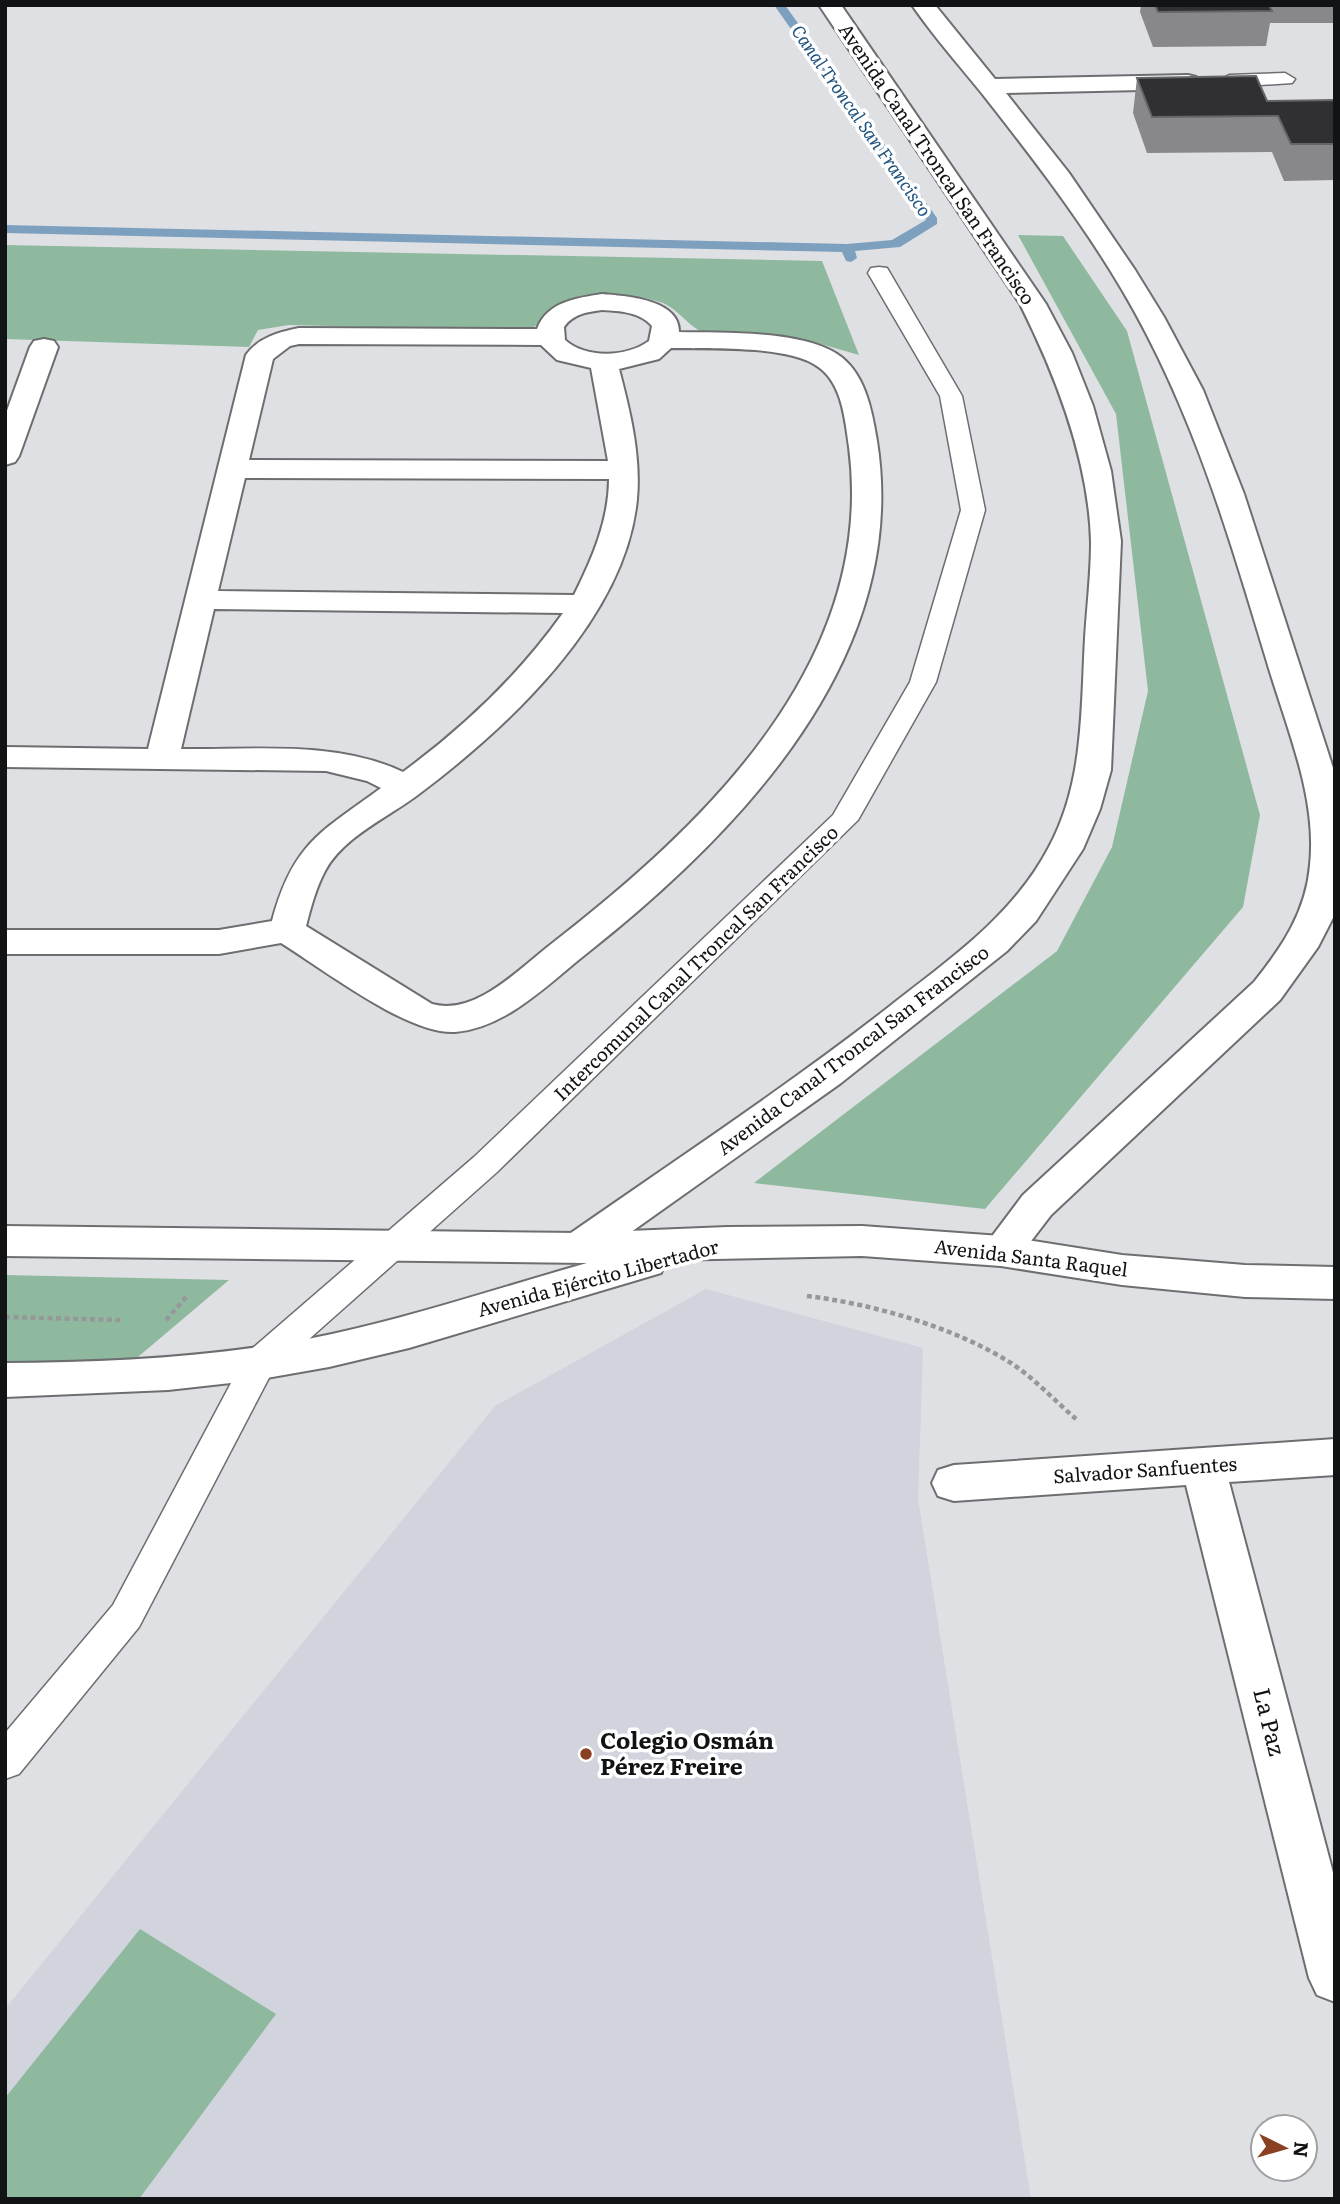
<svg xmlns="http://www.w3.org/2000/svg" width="1340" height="2204" font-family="Literata,serif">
<rect width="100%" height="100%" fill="#dfe0e3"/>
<path fill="#d1d3dd" d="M706 1289 923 1348 918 1499 1031 2199H5V2009L495 1406Z"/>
<g fill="#8fb99f">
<path d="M1018 235 1063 236 1127 331 1260 815 1243 907 985 1209 754 1183 1057 951 1112 847 1148 691 1116 414Z"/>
<path d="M5 245 822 261 859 355 814 342 702 332C687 325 679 310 663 303 615 286 567 304 528 331L289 325 258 330 249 347 5 339Z"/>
<path d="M5 1275 229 1280 132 1362 5 1361Z"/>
<path d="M140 1929 276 2014 139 2199H5V2098Z"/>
</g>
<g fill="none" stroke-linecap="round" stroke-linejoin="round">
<path fill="#7ea0bf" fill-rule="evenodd" d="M774 5H785L937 218V224L900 247 855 251 857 258 851 262 846 261 842 252 5 233V225L847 244 892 240 926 220Z"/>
<g stroke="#6d6e70" stroke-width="3">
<g id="service">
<path d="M1285 73 1295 79 1292 83 1229 87 1219 81 1229 75Z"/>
<path d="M879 267 887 268 890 273 962 396 985 510 936 682 858 820 496 1173 272 1372 139 1627 19 1774 5 1779V1733L113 1605 247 1353 474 1157 833 815 910 682 961 510 940 396 868 273 871 268Z"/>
</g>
</g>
<g stroke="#6d6e70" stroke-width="4">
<g id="minor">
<path d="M819 5H841L1046 304 1072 353 1093 406 1111 471 1121 541 1111 770 1100 809 1083 849 1036 921 1007 951 841 1083 593 1259 579 1263 565 1259 559 1248 565 1237C674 1161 785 1088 890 1006 950 959 1013 916 1049 847 1084 782 1081 709 1085 638 1087 606 1091 574 1091 542 1089 460 1056 376 1020 304Z"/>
<path d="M912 5H935L995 79 1188 75 1196 77 1200 82 1196 87 1188 89 1006 93 1069 173 1135 270 1164 317 1203 390 1244 494 1334 771 1335 914 1318 947 1280 1000 1051 1215 1015 1262 1001 1266 987 1262 981 1251 1023 1195 1254 982C1282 947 1306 912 1310 865 1317 800 1289 734 1270 672 1227 530 1190 398 1110 270 1072 209 1028 152 984 96 960 66 934 37 912 5Z"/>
<path d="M602 294C625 296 680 299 679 332 722 333 800 330 837 354 865 372 872 410 877 441 911 656 740 832 586 954 548 984 506 1028 455 1032 408 1035 323 969 281 943L219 954H5V930H219L272 921C293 843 321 832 381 788L367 781 326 771 5 767V747L148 749 246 355C259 337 279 332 299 328L537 329C547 302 576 298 602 294ZM602 310C620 311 640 312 652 326L649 341C627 357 586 359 565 340L564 327C573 314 587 312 602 310ZM299 344 541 345 557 360 591 368 608 461 249 460 273 359 290 346ZM671 348C709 349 787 345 817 366 842 382 845 419 849 447 877 662 705 825 550 945 519 969 475 1016 432 1004L306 926C311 907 316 888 325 871 344 836 389 817 419 794 508 727 626 618 637 499 641 455 630 411 619 369L659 359ZM245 478 609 479C609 520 592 559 574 595L218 591ZM214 609 563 613C519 675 464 727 403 772 336 740 253 750 181 749Z"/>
<path d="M44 339 54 341 58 347 19 456 15 462 5 465V416L30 347 34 341Z"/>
<path d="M1335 1439V1475L1229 1482 1335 1880V2002L1317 1995 1309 1978 1186 1485 954 1501 938 1496 932 1483 938 1470 954 1465Z"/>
</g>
</g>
<g stroke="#6d6e70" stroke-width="4">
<path id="secondary" d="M5 1226 579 1233 727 1227 862 1226 1001 1236 1122 1255 1245 1265 1335 1267V1299L1245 1297 1122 1285 1001 1266 862 1256 666 1260 661 1273 409 1348 329 1367 249 1381 168 1390 5 1397V1363C114 1362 225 1357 332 1334 419 1315 502 1287 587 1263L5 1256Z"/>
</g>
<g stroke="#969799" stroke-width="4.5" stroke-dasharray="5 3.5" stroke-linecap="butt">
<path d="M807 1296C873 1304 954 1327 1011 1363 1034 1378 1055 1401 1076 1419"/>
<path d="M5 1317 120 1320"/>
<path d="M166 1320 188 1295"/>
</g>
<use href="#service" fill="#fff" fill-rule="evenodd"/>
<use href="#minor" fill="#fff" fill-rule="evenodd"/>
<use href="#secondary" fill="#fff" fill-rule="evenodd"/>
</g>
<g fill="#88888a">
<path d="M1141 5H1335V23H1270L1266 46 1153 47 1140 12Z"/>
<path d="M1137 78 1267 101 1335 100V180L1284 181 1272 152 1147 153 1133 113Z"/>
</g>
<g fill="#303032" stroke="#646567" stroke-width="2">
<path d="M1155 5H1269L1272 11 1158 12Z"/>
<path d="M1256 76 1267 101 1335 100V144H1291L1278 116 1152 117 1137 78Z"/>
</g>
<circle fill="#894023" stroke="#fff" stroke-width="2.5" cx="586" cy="1754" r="7"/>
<g text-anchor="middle" stroke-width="7" stroke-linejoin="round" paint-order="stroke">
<g font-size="18" font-style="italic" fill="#215580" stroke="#fff">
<text transform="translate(861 121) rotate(55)" y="6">Canal Troncal San Francisco</text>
</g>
<g font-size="19" fill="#121314" stroke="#fff">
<text transform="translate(937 164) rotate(56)" y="7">Avenida Canal Troncal San Francisco</text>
<text transform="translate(696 963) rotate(-44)" y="7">Intercomunal Canal Troncal San Francisco</text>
<text transform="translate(853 1050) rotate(-37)" y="7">Avenida Canal Troncal San Francisco</text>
<text transform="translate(1031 1258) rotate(7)" y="7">Avenida Santa Raquel</text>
<text transform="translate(598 1278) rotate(-15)" y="7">Avenida Ejército Libertador</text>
<text transform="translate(1145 1470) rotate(-4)" y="7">Salvador Sanfuentes</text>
</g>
<g font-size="23" fill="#121314" stroke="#fff">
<text transform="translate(1269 1722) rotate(76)" y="8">La Paz</text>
</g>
<g font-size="23" font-weight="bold" fill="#121314" stroke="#fff" text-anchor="start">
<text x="600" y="1749">Colegio Osmán<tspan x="600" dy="26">Pérez Freire</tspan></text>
</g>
</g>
<rect width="1340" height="2204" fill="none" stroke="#121314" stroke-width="14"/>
<g transform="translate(1284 2148) rotate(95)"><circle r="33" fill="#ffffff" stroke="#a0a1a1" stroke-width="2"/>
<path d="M0-5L12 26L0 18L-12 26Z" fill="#894023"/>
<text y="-10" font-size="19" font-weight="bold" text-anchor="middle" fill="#121314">N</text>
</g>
</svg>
